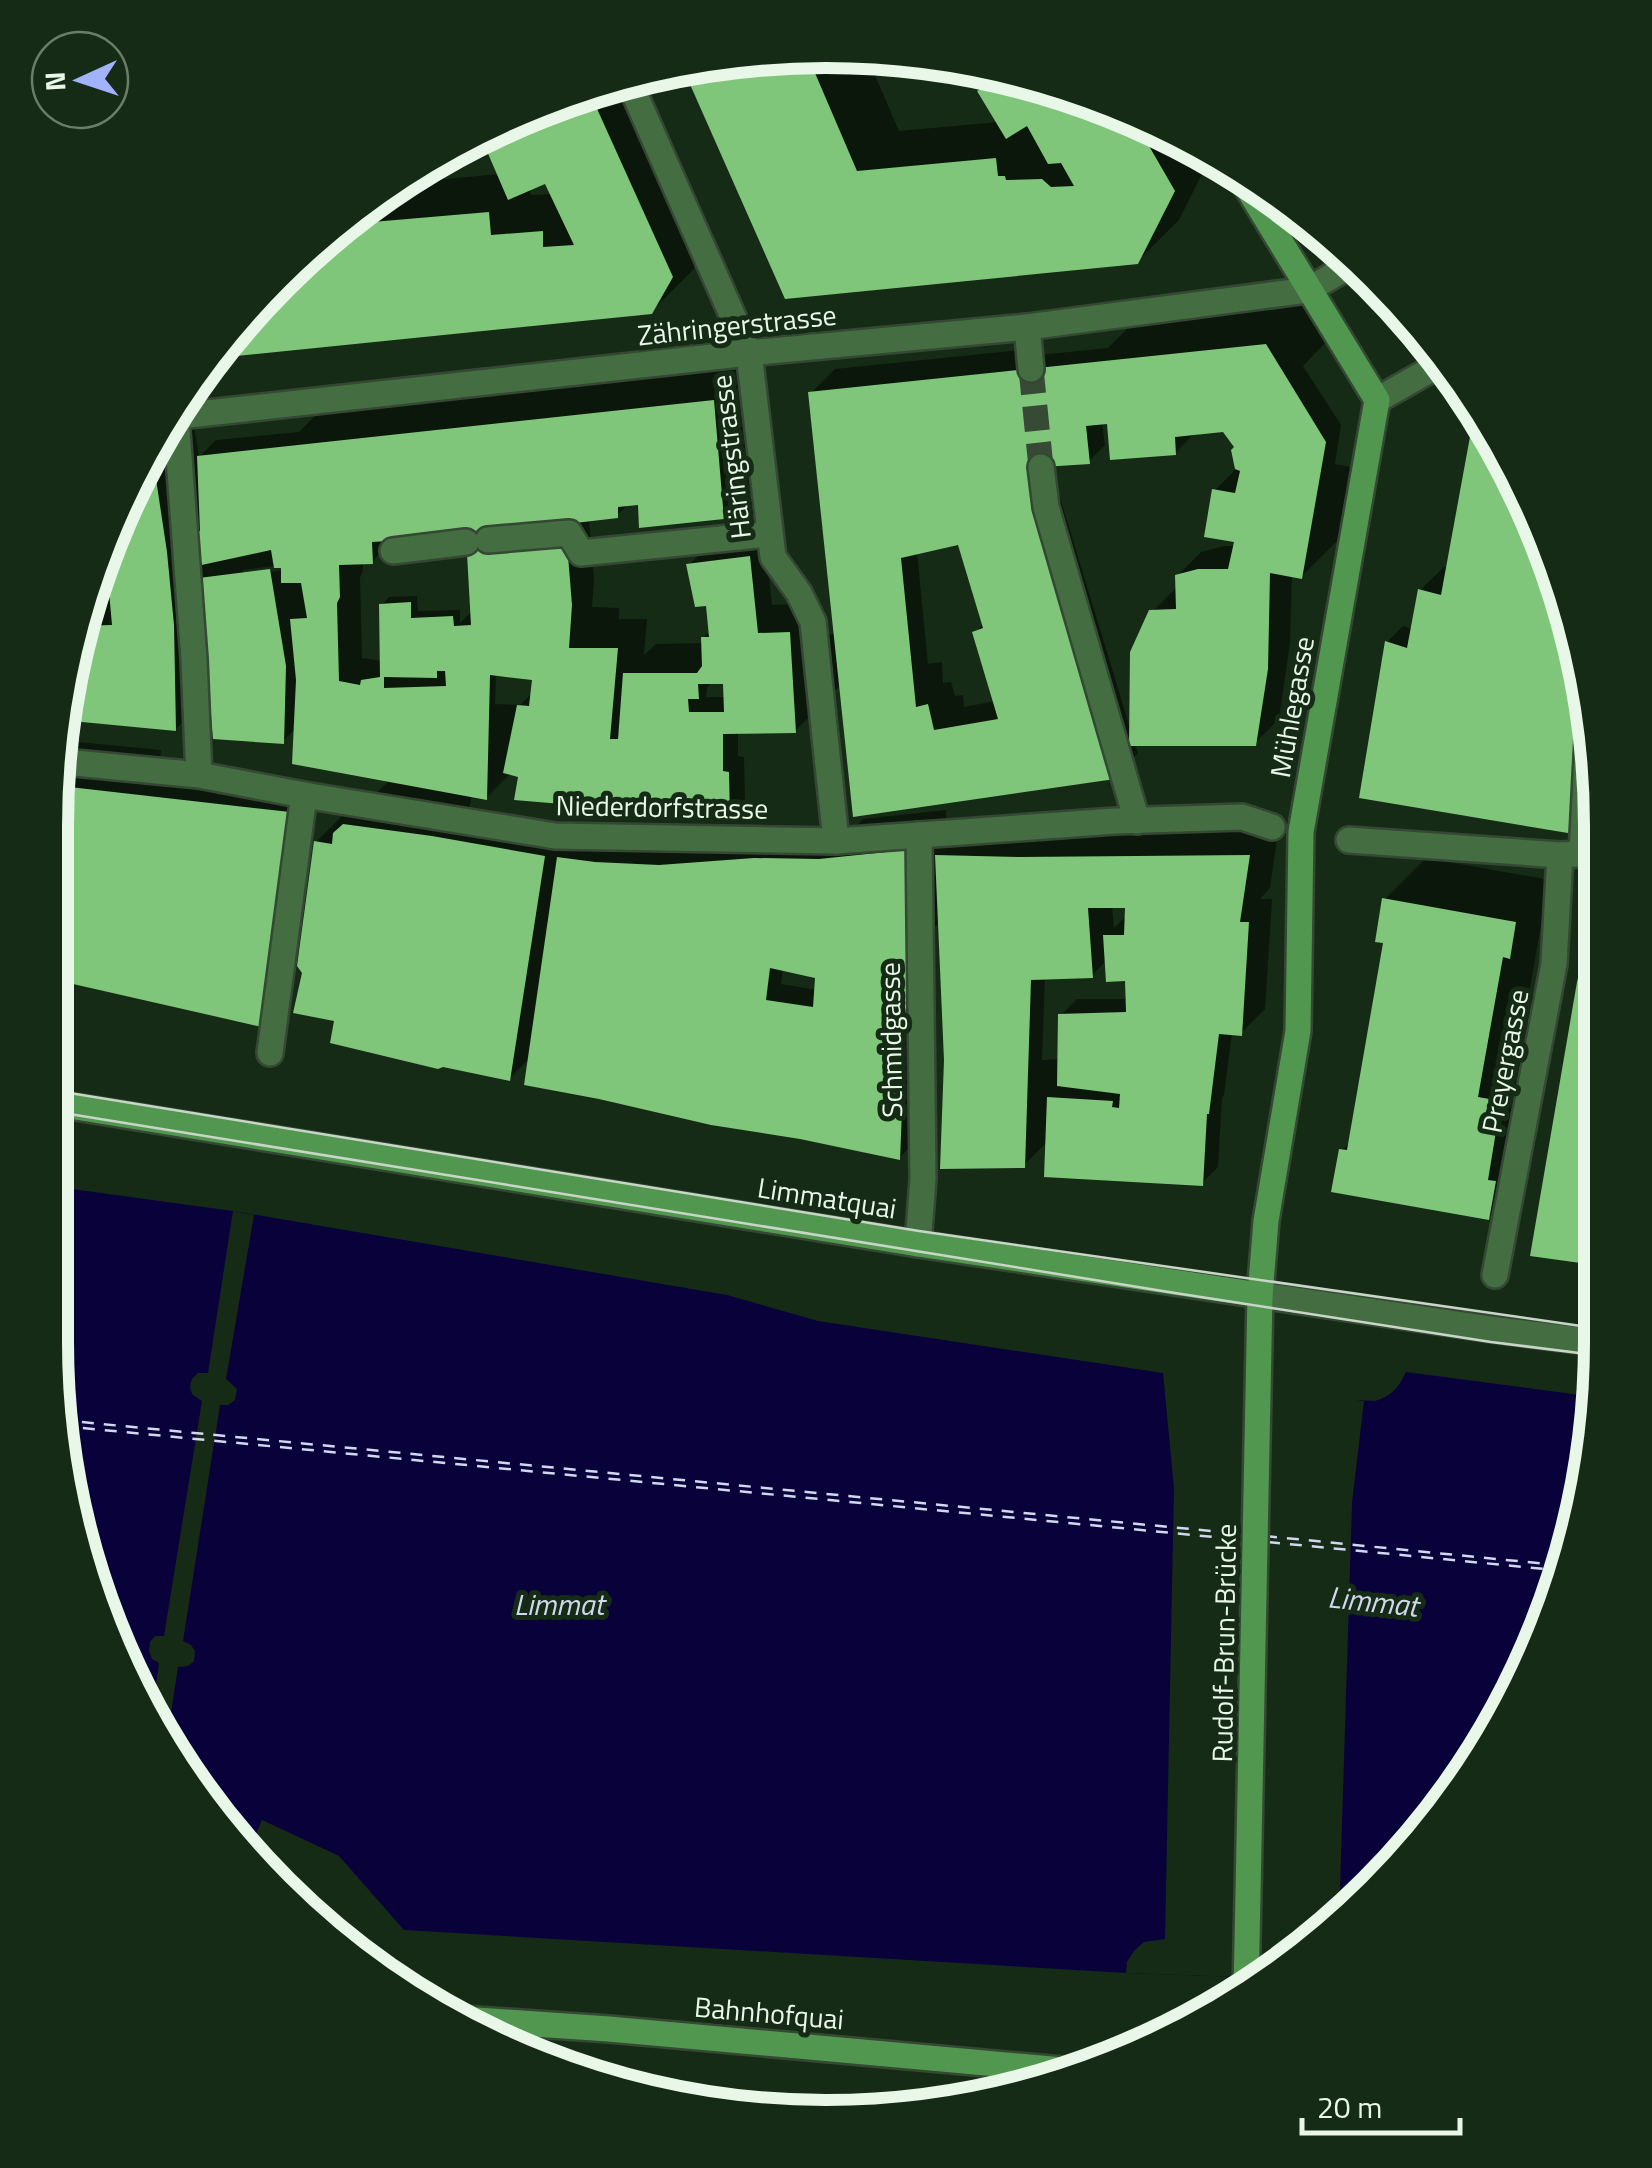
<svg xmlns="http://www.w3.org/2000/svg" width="1652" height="2168" font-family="'Titillium Web',sans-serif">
<rect width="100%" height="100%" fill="#162b15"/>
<path fill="#09023a" d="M50 1186 233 1211 727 1295 818 1321 1163 1373 1259 1395 1375 1401C1392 1396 1399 1387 1406 1372L1595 1397V1444L1561 1592 1472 1773 1374 1891 1268 1978 1126 1973 404 1930 339 1856 262 1820 256 1834 222 1818 154 1730 77 1543 50 1342Z"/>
<g fill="#162b15">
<path d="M233 1211 254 1215 226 1379 237 1389 235 1400 228 1405H220L183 1641 191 1645 195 1651 194 1661 188 1666 178 1667 166 1746 151 1721 159 1663 152 1659 149 1651 150 1642 155 1636H164L202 1401 192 1394 190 1386 192 1379 198 1373H208Z"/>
<path d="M1163 1373 1224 1382 1260 1390 1298 1392 1364 1401 1352 1503 1339 1920 1269 1978 1126 1973 1127 1962 1134 1951 1144 1942 1165 1939 1174 1488Z"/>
</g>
<g fill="#0007" fill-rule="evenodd">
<path d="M827 50 866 54 899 131 999 122 980 91 1002 72 1123 109 1211 156 1179 220 1137 262 787 297 684 64Z"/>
<path d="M642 75 713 234 693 270 651 312 215 349 392 184 500 174 482 134 530 109ZM546 180 553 194 531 195 530 188Z"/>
<path d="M1307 304 1328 340 1303 366 1341 425 1335 464 1355 468 1343 535 1302 576 1292 575 1290 643 1279 719 1255 743 1135 744 1138 753 1114 777 929 804 840 686 795 731 738 732V756L744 757 745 800 729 816 511 773 486 798 472 795 468 815 568 833 565 852 583 834 837 845 863 819 946 810 947 846 962 832 1045 834 1182 833 1189 826 1279 825 1270 888 1260 899H1272L1265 1009 1241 1033H1232L1224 1095 1222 1098 1218 1167 1202 1183 1048 1141 1024 1165 946 1099 941 921 923 939 915 1142 899 1158 530 1058 510 1078 339 1013 304 972 316 842 358 800 367 802 390 780 296 728 283 741 210 673H206V698L176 729 61 717 77 625 91 587 111 586 108 559 114 553V544H107L130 482 168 422 193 419 199 457 216 440 299 432 324 407 754 360 765 476 723 517 640 503 629 504 617 515 589 519 594 580 592 607 619 608V619H647L644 655 656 644 704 643 703 638 711 630 708 603 689 565 705 549 765 541 772 605 820 603 822 635 835 634 811 393 835 369 1039 348V355L1108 348 1133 323ZM1109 421 1175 453 1195 433 1224 430 1237 447V468L1215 490 1237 540 1235 546H1224L1201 552 1177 576 1176 588 1152 612 1131 731 1058 491 1053 464 1089 461 1105 445 1102 422ZM468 533 472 611 460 623V610L418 611 417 596 389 597 382 605V661L362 658 360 577 363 571V562H372L388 545ZM960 542 984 623 975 633 995 701 964 707 963 695 955 696 951 682 943 683 942 662 928 664 917 552ZM282 565 283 570 243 575V570ZM496 674 534 678 533 692 520 705 495 704ZM713 681 726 682 725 697H706L707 688ZM1112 906H1128V914L1114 928ZM1107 960 1127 979 1128 995 1124 999H1077L1061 1015 1060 1059 1042 1060 1045 977 1092 975ZM783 969 818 976 817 990 781 984Z"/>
<path d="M1444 567 1561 576 1595 725V810L1387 642 1403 626 1413 629 1420 590Z"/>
<path d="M58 740 161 750 159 770 312 789 285 1000 51 976 52 776Z"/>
<path d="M1426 858 1556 881 1551 915 1541 925 1518 1057 1541 1061 1528 1139 1536 1140 1529 1176 1488 1217 1342 1150 1352 1140 1386 941 1385 899Z"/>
<path d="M1595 866V1262L1532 1254 1586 958 1590 872Z"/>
</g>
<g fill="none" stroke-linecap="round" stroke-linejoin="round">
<g stroke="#d1d7ed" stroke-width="2.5" stroke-dasharray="12 10" stroke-linecap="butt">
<path d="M60 1420 1242 1534"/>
<path d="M61 1426 1245 1540"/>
<path d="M1265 1536 1567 1566"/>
<path d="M1268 1542 1565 1571"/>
</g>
</g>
<g fill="#7fc67b" fill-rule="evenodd">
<path d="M806 52 857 171 996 158 998 176H1005L1006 180 1042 179 1051 187 1074 186 1061 163 1048 164 1027 126 1006 139 977 91 1006 74 1130 113 1175 191 1138 264 785 299 681 64Z"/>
<path d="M961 63 978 65 986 67 969 77Z"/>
<path d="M589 91 673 277 652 314 217 358 213 351 349 224 489 212 491 235 543 231V247L574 245 545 184 508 200 480 135 530 109Z"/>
<path d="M1266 344 1326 442 1302 579 1270 573 1268 669 1256 746H1129L1130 652 1149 610 1176 609 1175 575 1198 569H1228L1234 542 1204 537 1212 489 1235 493 1240 471 1235 469 1231 450 1234 447 1223 432 1175 437 1176 455 1110 460 1107 424 1086 426 1090 464 1027 468 1039 528 1115 779 853 817 808 392ZM958 545 983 628 972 632 998 719 934 730 928 704 916 707 901 558Z"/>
<path d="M714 400 724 519 639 528 638 505 618 507V518L488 533 567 543 572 605 569 648H618L610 739H618L623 673H697L702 666 701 637H709L706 606 695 607 686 564 750 556 758 633 790 632 796 733 723 734V771L729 772 730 818 514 800 518 777 503 773 517 705 529 706 532 680 490 675 487 800 292 764 296 680 290 619 307 618 301 583H281V568H274L271 550 197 566 195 531H200L197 456ZM466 536 471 625 454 626 453 616 411 618V602L379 604 380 677 361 680 360 685 339 681 337 603 340 597 339 565 373 564 372 542ZM437 671H445L446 686 384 688V677L437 678ZM698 684H723L724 712H689L688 699H699Z"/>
<path d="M1476 404 1561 576 1574 635V834L1359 798 1385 641 1407 648 1418 589 1441 595Z"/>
<path d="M153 459 167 552 174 625 176 731 61 720 76 626 112 625 106 558 112 557 111 547H106L130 482 144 460Z"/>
<path d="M270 569 286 666 284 744 213 739 199 578Z"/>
<path d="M52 785 290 812 262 1027 51 979Z"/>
<path d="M343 824 432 836 545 856 510 1081 443 1067 438 1069 330 1043 334 1021 293 1013 302 973 297 966 314 841 332 844 333 833Z"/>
<path d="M906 850 908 958 900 1160 800 1139 711 1125 599 1099 524 1085 557 857 595 862 659 865 754 858 819 859ZM770 968 815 978 813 1007 766 1000Z"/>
<path d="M935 855 1020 857 1250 855 1240 922H1249L1242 1036 1219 1034 1209 1114H1207L1203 1186 1044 1177 1047 1097 1113 1101 1112 1107 1119 1108 1120 1094 1057 1086 1058 1014 1126 1012 1125 981 1106 982 1103 935H1124L1125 908H1088L1093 978 1031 980 1025 1168 940 1169 944 1060Z"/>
<path d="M1588 871H1595V1265L1530 1256 1577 982 1583 958Z"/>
<path d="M1382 898 1516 922 1510 959 1503 957 1478 1097 1501 1101 1488 1180 1496 1181 1489 1220 1331 1192 1339 1149 1347 1150 1383 943 1375 942Z"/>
</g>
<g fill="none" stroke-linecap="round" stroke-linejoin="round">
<path stroke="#364a35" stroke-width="25" stroke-dasharray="25 12" stroke-linecap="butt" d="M1031 369 1041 467"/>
<g stroke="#344833" stroke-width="30">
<g id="lane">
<path d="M1308 290 1356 262"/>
<path d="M1377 400 1444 362"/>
<path d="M488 540 569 533 581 553 769 534"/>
<path d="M393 551 466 542"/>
</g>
</g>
<g stroke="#344833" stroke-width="30">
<g id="street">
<path d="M628 79 749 353 773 557 799 593 813 622 836 841"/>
<path d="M1027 327 1031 369"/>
<path d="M171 417 749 353 1027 327 1308 290"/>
<path d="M176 417 194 659 199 775"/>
<path d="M1041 467 1046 507 1137 821"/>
<path d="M54 761 199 775 304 795 555 836 836 841 1115 821 1242 817 1272 827"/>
<path d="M1349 840 1560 855 1595 853"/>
<path d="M1582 854 1590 700"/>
<path d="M270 1053 304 795"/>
<path d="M918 1244 923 1179 919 835"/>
<path d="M1495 1275 1554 964 1560 855"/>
<path d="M1260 1295 1491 1329 1595 1342"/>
</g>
</g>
<g stroke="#344833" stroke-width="30">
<g id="secondary">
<path d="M1236 169 1377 400 1301 832 1298 1031 1266 1221 1260 1295 1246 1993"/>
<path d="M51 1103 918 1244 1260 1295"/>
<path d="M447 2018 609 2029 1085 2072"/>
</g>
</g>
<use href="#lane" stroke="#446e42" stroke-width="25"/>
<use href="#street" stroke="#446e42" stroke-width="25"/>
<use href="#secondary" stroke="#52974f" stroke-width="25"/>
<g stroke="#c7d6c6" stroke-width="2.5">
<path d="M51 1090 919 1231 1595 1328"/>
<path d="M51 1111 1175 1293 1491 1342 1595 1355"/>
</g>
</g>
<g text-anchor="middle" stroke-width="10" stroke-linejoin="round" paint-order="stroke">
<g font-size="28" fill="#e9f7e8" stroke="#162b15">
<text transform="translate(737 325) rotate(-6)" y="10">Zähringerstrasse</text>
<text transform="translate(731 457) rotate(-97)" y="10">Häringstrasse</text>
<text transform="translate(1292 707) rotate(-80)" y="10">Mühlegasse</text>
<text transform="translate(662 807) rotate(1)" y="10">Niederdorfstrasse</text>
<text transform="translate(891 1040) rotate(-91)" y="10">Schmidgasse</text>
<text transform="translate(1505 1061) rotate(-79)" y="10">Preyergasse</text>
<text transform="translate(827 1198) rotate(9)" y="10">Limmatquai</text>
<text transform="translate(1224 1643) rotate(-89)" y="10">Rudolf-Brun-Brücke</text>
<text transform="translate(769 2013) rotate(5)" y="10">Bahnhofquai</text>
</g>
<g font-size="30" font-style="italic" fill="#d1d7ed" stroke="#162b15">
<text transform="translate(1373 1602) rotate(6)" y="10">Limmat</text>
<text x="559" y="1615">Limmat</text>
</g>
</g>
<path d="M0 0H1652V2168H0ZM826 68H826A758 758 0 0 1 1584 826V1342A758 758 0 0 1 826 2100H826A758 758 0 0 1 68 1342V826A758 758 0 0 1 826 68Z" fill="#162b15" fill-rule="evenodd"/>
<path fill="none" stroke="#e9f7e8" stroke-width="12" d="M826 68H826A758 758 0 0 1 1584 826V1342A758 758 0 0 1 826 2100H826A758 758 0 0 1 68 1342V826A758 758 0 0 1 826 68Z"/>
<g transform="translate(80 80) rotate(267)"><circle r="48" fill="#162b15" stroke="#6a7d69" stroke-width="2.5"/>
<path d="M0-8L18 38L0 25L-18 38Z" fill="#a3b2fd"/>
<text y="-15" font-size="28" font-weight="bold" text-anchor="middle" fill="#e9f7e8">N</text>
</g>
<path d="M1302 2118v15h158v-15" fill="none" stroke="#e9f7e8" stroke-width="5"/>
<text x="1317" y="2118" font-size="30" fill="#e9f7e8" stroke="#162b15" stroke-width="8" paint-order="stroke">20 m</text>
</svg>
